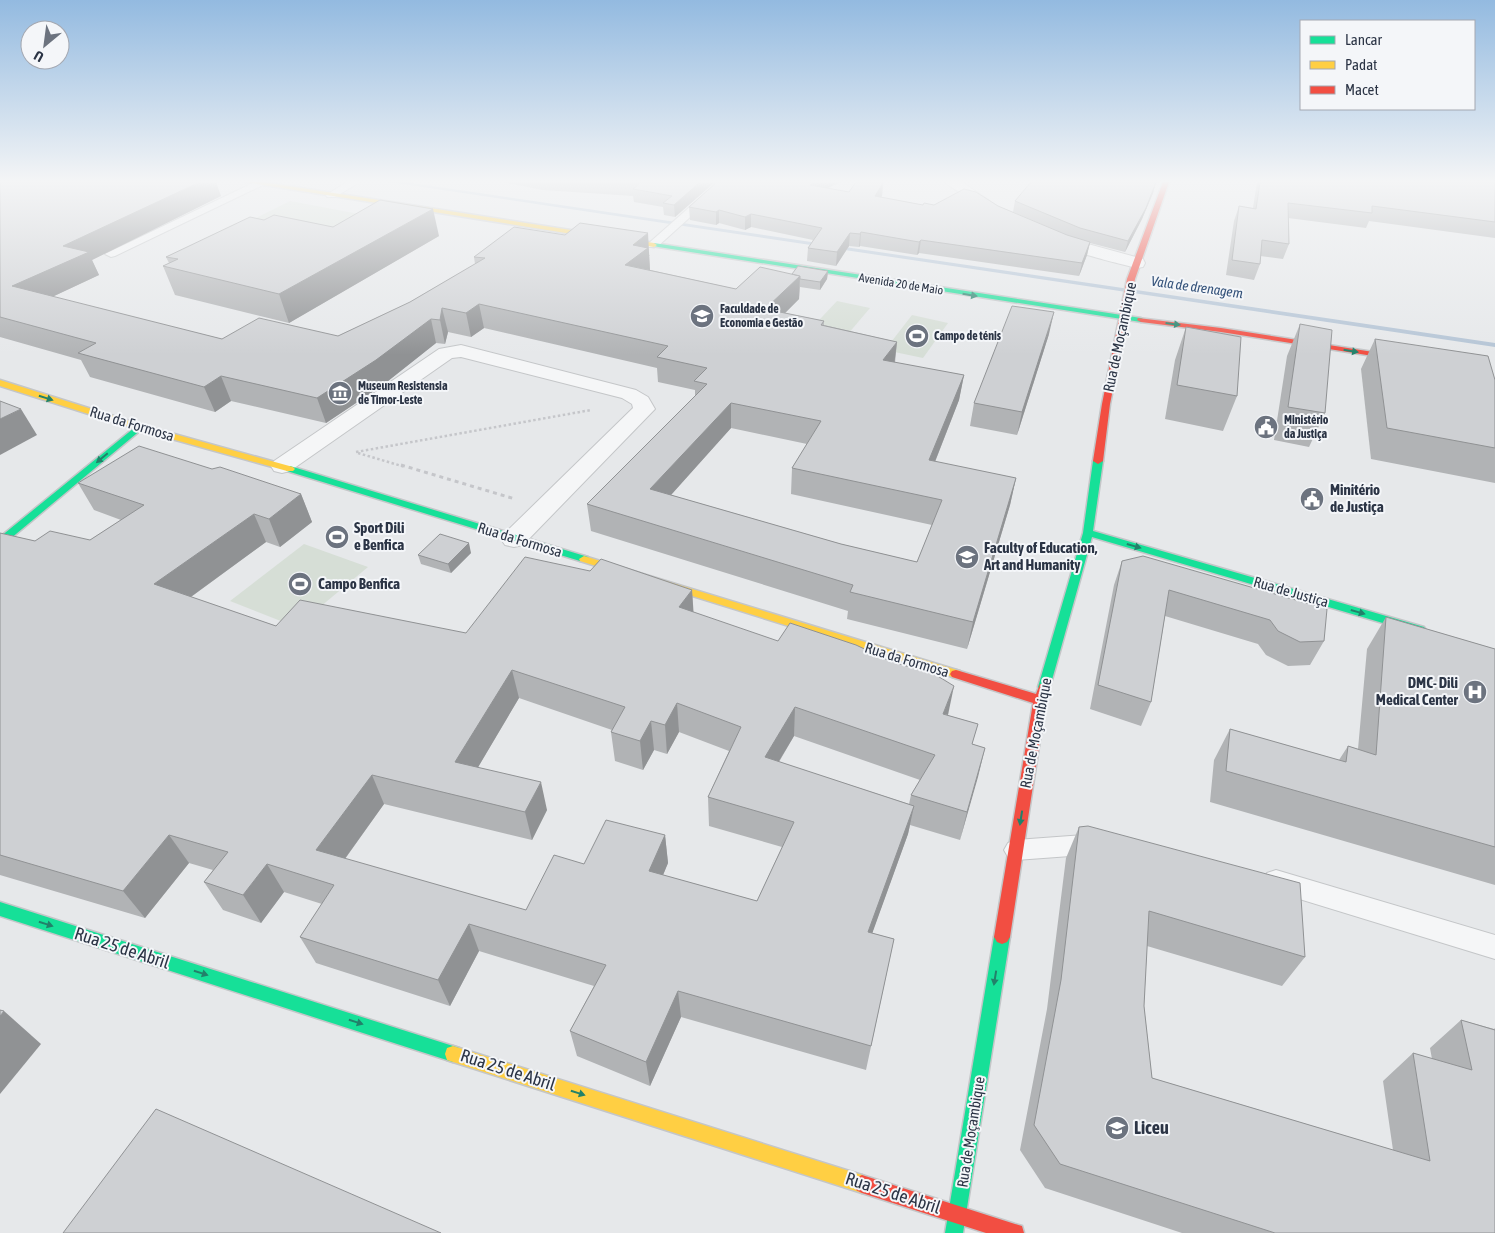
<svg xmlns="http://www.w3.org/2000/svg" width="1495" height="1233" font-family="'Asap Condensed',sans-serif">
<rect width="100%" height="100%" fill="#e6e8ea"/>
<g fill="#d6ded6">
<path d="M290 201 359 214 320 235 250 221Z"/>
<path d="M837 301 870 308 842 341 807 333Z"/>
<path d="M912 315 948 323 923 358 885 350Z"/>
<path d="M304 544 368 567 296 627 230 601Z"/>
</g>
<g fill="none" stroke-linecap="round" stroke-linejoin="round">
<path fill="#b4c4d5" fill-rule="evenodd" d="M389 182H405L1495 343V347Z"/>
<g stroke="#c4c6c8" stroke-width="2">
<g id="lane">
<path d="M255 182 265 184 115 256 111 257 105 254Z"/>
<path d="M347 182H360L335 197H327L326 195Z"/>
<path d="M718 182H729L657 247H649L647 245 649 243Z"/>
<path d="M1084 835 1103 839 1107 846 1103 853 1095 856 1084 855 1016 860 1008 857 1004 850 1008 843 1016 840Z"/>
<path d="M1276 870 1495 935V959L1267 889 1264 881 1267 873Z"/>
</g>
</g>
<g stroke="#c4c6c8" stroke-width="2">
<g id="street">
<path d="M944 182H962L1001 209 998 212H988Z"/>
<path d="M1053 231 1077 241 1143 259 1145 263 1143 267 1137 268C1120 264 1053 248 1045 236L1047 233Z"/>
<path d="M461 345 636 390 648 397 655 409 523 545 514 547 505 545 501 539 505 533 633 408 632 404 622 398 461 357 452 358 290 471 282 473 274 471 271 466 274 461 439 349Z"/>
</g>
</g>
<g stroke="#c4c6c8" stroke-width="3">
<g id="fast">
<path d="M654 243 1141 318 1145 320 1141 322 652 246V244Z"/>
<path d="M139 424 143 427 142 429 4 544 0 545V537Z"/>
<path d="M1098 458 1103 461 1093 531 1424 627 1426 630 1420 634 1092 537 1050 687 1048 690H1040L1038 687 1083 533 1093 461Z"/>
<path d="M290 466 588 557 589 559 588 561H580L287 471 285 469Z"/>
<path d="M0 902 453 1046 459 1048 461 1054 459 1060 453 1062 0 916Z"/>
<path d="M1002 930 1007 932 1010 937 963 1233H945L994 937 997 932Z"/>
</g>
</g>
<g stroke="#c4c6c8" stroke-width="3">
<g id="slow">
<path d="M245 182H263L654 243 657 245 654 247Z"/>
<path d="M0 380 142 425 293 467 295 469 293 471H287L136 429 0 386Z"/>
<path d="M584 556 960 671 962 674 960 677 956 678 580 561 579 559Z"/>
<path d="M453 1046 862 1175 868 1178 871 1184 868 1190 862 1193 453 1062 447 1060 445 1054 447 1048Z"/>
</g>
</g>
<g stroke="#c4c6c8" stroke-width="3">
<g id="jam">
<path d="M1163 182H1169L1135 279 1110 404 1103 461 1098 464 1093 461 1102 404 1127 279Z"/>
<path d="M1138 318 1221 328 1405 357 1409 359 1405 361 1221 332 1141 322 1137 320Z"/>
<path d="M956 670 1036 694 1040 684H1048L1050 687 1046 700 1010 937 1007 942 1002 944 997 942 994 937 1033 703 952 677 950 674 952 671Z"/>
<path d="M862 1175 1015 1224 1022 1226 1024 1233H986L862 1193 856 1190 853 1184 856 1178Z"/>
</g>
</g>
<g stroke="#c5c6ca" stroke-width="2.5" stroke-dasharray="2.5 2.5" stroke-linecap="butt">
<path d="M356 452 591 410"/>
<path d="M358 453 405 467"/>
</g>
<path stroke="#c5c6ca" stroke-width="3" stroke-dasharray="4 4" stroke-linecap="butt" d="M401 465 515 499"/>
<use href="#lane" fill="#f5f6f7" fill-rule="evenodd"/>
<use href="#street" fill="#f5f6f7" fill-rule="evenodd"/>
<use href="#fast" fill="#16e098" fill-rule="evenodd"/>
<use href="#slow" fill="#ffcf43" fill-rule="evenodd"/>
<use href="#jam" fill="#f24e42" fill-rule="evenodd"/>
</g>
<g fill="#b1b3b5" fill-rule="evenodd">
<path d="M0 182 221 196 92 260 99 275 52 297 222 339 338 336 410 302 475 264 474 257 650 255 649 256 650 270 736 289 792 274 828 271 827 279 820 290 800 287 799 299 785 313 824 321V325L897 342 895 363 964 375 959 400 935 462 1016 478 1010 505 967 649 847 619 848 611 591 531 587 504 695 396V390L658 382 657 368 484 328 471 337 448 332 445 344 436 343 383 385 326 423 231 401 215 412 90 377 81 360 0 337ZM731 428 807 444 792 468 791 494 932 525 917 562 841 544 671 495Z"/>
<path d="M502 182H715L675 217 664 215 663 207 634 202 633 196 543 190Z"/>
<path d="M717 182H840L829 188 849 192 883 183 882 196 881 197 923 205 998 206 1072 237 1013 212 1015 201 1156 182 1153 193 1142 219 1125 252 1090 243 1087 255 1079 276 919 253 917 255 860 246 859 247 849 246 836 266 807 261 808 248 813 240 751 227 745 230 719 223 716 225 690 220 689 207Z"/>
<path d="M1257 182H1495V238L1369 221 1366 228 1288 218 1289 244 1283 259 1260 256V264L1254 280 1226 275 1234 221 1239 206 1253 208Z"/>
<path d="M264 220 333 227 439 236 289 323 175 295 163 266 169 263 166 257Z"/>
<path d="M1300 324 1325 413 1309 447 1274 440 1287 356Z"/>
<path d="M1186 327 1237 396 1223 431 1165 419 1175 360Z"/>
<path d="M1049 334 1017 435 970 426 974 403Z"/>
<path d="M1375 339 1495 380V483L1371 459 1361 369Z"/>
<path d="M212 469 301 494 312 522 280 547 266 542 191 597 276 626 466 633 590 571 692 590 693 612 947 715 978 724 972 744 985 748 960 840 910 825 908 834 872 933 894 939 866 1070 681 1017 650 1086 577 1056 570 1031 594 986 479 951 450 1006 316 963 300 937 322 904 284 892 261 923 223 910 204 882 213 870 189 863 145 918 0 875V533L35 541 90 540 121 520 94 510 78 483ZM519 698 612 730 611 732 615 761 643 770 654 750 667 754 679 732 729 751 708 797 709 826 782 847 757 901 663 875 668 863 665 835 584 864 526 910 345 859 384 804 532 840 547 810 478 767ZM794 736 920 780 911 795 909 804 779 762Z"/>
<path d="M471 553 451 573 421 564 418 555Z"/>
<path d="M1122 561 1324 641 1310 665 1288 666 1266 655 1258 644 1165 616 1151 702 1141 726 1090 709 1114 585Z"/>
<path d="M1386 617 1495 649V885L1210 802 1214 760 1230 729 1339 760 1348 746 1358 749 1367 649Z"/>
<path d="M1079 827 1305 957 1282 986 1147 946 1144 1006 1152 1078 1393 1150 1383 1081 1413 1053 1432 1059 1430 1048 1461 1020 1494 1029 1495 1028V1233H1182L1045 1188 1020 1150 1047 1009 1066 858Z"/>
</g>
<g fill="#909294">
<path d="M200 182H216L221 196 92 260 99 275 24 310 12 286 63 246Z"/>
<path d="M700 182H715L675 217 674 205Z"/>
<path d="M814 182H840L809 197 810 185Z"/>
<path d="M1156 182 1153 193 1142 219 1125 252 1128 241Z"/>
<path d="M883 183 882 196 874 209 875 196Z"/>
<path d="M433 209 439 236 289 323 279 294Z"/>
<path d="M719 210V223L716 225V212Z"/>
<path d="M751 214V227L745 230V217Z"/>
<path d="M861 232 860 246 859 247 860 234Z"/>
<path d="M648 233 650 270 625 265 633 245Z"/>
<path d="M850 233 849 246 836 266 837 252Z"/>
<path d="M921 240 919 253 917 255 919 242Z"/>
<path d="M1090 242 1087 255 1079 276 1082 263Z"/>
<path d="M828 271 827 279 820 290V282Z"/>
<path d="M800 276 799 299 765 333V309Z"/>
<path d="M479 304 484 328 471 337 466 313Z"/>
<path d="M442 308 448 332 445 344 440 320Z"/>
<path d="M1054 312 1049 334 1017 435 1022 412Z"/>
<path d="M431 319 436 343 383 385 326 423 317 398Z"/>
<path d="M897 342 894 366 883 360Z"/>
<path d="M964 375 959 400 925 487 929 460Z"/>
<path d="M221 376 231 401 215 412 204 387Z"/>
<path d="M731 403V428L653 515 650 489Z"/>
<path d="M21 409 37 435 0 455V419Z"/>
<path d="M1016 478 1010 505 967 649 973 622Z"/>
<path d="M301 494 312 522 280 547 269 519Z"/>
<path d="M254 514 266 542 170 612 154 584Z"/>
<path d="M469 543 471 553 451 573 448 564Z"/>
<path d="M692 590 694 619 679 607Z"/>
<path d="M512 670 519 698 464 791 455 762Z"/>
<path d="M954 686 948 715 943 714Z"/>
<path d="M677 703 679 732 667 754 665 725Z"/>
<path d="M795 707 794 736 764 786 765 757Z"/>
<path d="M651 721 654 750 643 770 640 741Z"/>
<path d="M985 748 978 777 960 840 967 812Z"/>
<path d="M372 775 384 804 331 878 316 850Z"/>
<path d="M541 782 547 810 532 840 525 812Z"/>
<path d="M914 806 908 834 863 959 868 932Z"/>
<path d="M169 835 189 863 145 918 123 891Z"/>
<path d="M665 835 668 863 653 899 649 871Z"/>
<path d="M267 864 284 892 261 923 243 895Z"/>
<path d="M469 924 479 951 450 1006 438 980Z"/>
<path d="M678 991 681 1017 650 1086 646 1062Z"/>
<path d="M4 1011 41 1044 0 1094V1016Z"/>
</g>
<g fill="#ced0d3" stroke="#909294" fill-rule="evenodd">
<path d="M0 182H200L63 246 89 252 12 286 222 339 259 318 338 336 410 302 485 258 474 257 514 227 565 235 580 223 648 233 633 245 648 248 625 265 736 289 760 267 800 276 765 309 824 321 821 325 897 342 883 360 964 375 929 460 1016 478 973 622 850 592 853 585 587 504 707 384 694 381 707 368 657 357 668 346 479 304 466 313 442 308 440 320 431 319 376 360 317 398 221 376 204 387 78 353 96 343 0 317ZM731 403 821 421 792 468 942 500 917 562 841 544 650 489Z"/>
<path d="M615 182H700L674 205 663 203 672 196 633 189 639 184Z"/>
<path d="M717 182H814L810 185 849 192 856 182H882L883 183 875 196 923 205 924 203 934 205 964 189 976 192 998 206 1067 235 1090 242 1082 263 921 240 919 242 861 232 860 234 850 233 837 252 808 248 822 228 751 214 745 217 719 210 716 212 689 207Z"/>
<path d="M1031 182H1156L1146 208 1128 241 1080 228 1015 201Z"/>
<path d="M1260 182H1495V222L1372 206V213L1288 203 1289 244 1262 240 1260 264 1232 260 1239 206 1256 209Z"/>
<path d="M380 200 433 209 279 294 163 266 178 259 166 257 250 217 264 220 274 215 333 227Z"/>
<path d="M798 266 828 271 820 282 800 279V276L792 274Z"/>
<path d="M1012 306 1054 312 1022 412 974 403Z"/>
<path d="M1300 324 1332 330 1325 413 1288 407Z"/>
<path d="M1186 327 1241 337 1237 396 1177 385Z"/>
<path d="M1375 339 1488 356 1495 380V448L1387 428Z"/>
<path d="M0 401 21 409 0 419Z"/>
<path d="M139 446 212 469 220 467 301 494 269 519 254 514 154 584 276 626 300 600 466 633 525 557 590 571 601 559 692 590 679 607 778 641 790 623 856 645 890 661 936 675 954 686 943 714 978 724 972 744 985 748 967 812 911 795 935 755 795 707 765 757 914 806 868 932 894 939 871 1046 678 991 646 1062 570 1031 606 965 469 924 438 980 300 937 334 885 267 864 243 895 204 882 228 852 169 835 123 891 0 855V533L35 541 50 531 90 540 144 505 78 483ZM512 670 625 707 611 732 640 741 651 721 665 725 677 703 741 727 708 797 794 822 757 901 649 871 665 835 606 820 584 864 554 855 526 910 316 850 372 775 525 812 541 782 455 762Z"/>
<path d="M440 534 469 543 448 564 418 555Z"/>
<path d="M1143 556 1327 609 1324 641 1300 642 1278 631 1270 620 1169 590 1151 702 1098 685 1122 561Z"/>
<path d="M1386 617 1495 649V847L1226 771 1230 729 1346 762 1348 746 1376 755Z"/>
<path d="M1088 826 1300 883 1305 957 1149 911 1144 1006 1152 1078 1430 1161 1413 1053 1472 1070 1461 1020 1495 1030V1233H1275L1060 1164 1034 1125 1061 980 1079 827Z"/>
<path d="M0 1010 4 1011 0 1016Z"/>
<path d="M156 1109 441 1233H63Z"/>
</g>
<defs><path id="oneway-solid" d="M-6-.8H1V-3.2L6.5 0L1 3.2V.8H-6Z" transform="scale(1.25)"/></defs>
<g fill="#22816a">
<use href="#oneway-solid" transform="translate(970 295) rotate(9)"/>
<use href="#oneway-solid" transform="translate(1173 324) rotate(7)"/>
<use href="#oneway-solid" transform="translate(1351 351) rotate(9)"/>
<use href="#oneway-solid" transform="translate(46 398) rotate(18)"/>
<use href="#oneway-solid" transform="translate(102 458) rotate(140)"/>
<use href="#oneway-solid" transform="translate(1134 546) rotate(16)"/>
<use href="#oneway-solid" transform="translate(1358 612) rotate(16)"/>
<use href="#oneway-solid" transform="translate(1021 818) rotate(99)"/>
<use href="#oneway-solid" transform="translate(46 924) rotate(18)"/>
<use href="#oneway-solid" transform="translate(201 973) rotate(18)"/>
<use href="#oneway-solid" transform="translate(995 978) rotate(99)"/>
<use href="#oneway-solid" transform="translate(356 1022) rotate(18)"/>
<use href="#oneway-solid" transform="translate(578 1093) rotate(18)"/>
</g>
<linearGradient id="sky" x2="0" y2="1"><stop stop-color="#93bae0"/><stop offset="0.51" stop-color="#f4f5f6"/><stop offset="1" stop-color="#f4f5f6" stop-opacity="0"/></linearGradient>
<rect width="1495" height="355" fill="url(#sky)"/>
<defs>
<g id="university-disc" transform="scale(1.25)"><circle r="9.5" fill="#6c737f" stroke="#f4f6f9"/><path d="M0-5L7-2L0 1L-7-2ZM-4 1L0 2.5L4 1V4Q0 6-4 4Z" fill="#fff"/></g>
<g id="stadium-disc" transform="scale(1.25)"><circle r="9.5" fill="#6c737f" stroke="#f4f6f9"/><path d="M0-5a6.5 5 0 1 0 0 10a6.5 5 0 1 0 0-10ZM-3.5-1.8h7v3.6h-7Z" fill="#fff"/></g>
<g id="museum-disc" transform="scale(1.25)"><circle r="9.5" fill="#6c737f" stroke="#f4f6f9"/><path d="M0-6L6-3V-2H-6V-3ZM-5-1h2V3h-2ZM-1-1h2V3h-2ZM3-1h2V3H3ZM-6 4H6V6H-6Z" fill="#fff"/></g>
<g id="civic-disc" transform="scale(1.25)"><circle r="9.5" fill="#6c737f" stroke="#f4f6f9"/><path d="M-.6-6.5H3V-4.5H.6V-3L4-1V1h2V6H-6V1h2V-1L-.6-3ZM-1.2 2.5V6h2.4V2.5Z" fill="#fff"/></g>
<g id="hospital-disc" transform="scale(1.25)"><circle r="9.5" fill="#6c737f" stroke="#f4f6f9"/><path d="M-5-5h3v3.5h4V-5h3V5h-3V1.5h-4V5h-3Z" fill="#fff"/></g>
</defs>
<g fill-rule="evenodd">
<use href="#university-disc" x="702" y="316"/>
<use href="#stadium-disc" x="917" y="336"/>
<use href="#museum-disc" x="340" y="393"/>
<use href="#civic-disc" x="1266" y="427"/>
<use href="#civic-disc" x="1312" y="499"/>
<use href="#stadium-disc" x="337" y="537"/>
<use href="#university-disc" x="967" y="557"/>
<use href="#stadium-disc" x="300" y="584"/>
<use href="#hospital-disc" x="1475" y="692"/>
<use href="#university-disc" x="1117" y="1128"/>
</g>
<g text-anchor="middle" stroke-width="4" stroke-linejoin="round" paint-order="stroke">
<g font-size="12" fill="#2b3445" stroke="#f4f6f9">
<text transform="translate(901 284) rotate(9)" y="4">Avenida 20 de Maio</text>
</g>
<g font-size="12" font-weight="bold" fill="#2b3445" stroke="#f4f6f9" text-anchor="start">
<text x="720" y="313">Faculdade de<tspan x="720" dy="14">Economia e Gestão</tspan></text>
<text x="934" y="340">Campo de ténis</text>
<text x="358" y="390">Museum Resistensia<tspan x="358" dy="14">de Timor-Leste</tspan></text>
<text x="1284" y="424">Ministério<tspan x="1284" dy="14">da Justiça</tspan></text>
</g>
<g font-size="14" font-style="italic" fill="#34527a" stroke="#f4f6f9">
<text transform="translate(1197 287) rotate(8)" y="5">Vala de drenagem</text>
</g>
<g font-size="15" fill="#2b3445" stroke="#f4f6f9">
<text transform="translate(1120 337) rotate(-78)" y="5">Rua de Moçambique</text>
<text transform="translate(132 424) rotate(17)" y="5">Rua da Formosa</text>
<text transform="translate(520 540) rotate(17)" y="5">Rua da Formosa</text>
<text transform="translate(1291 592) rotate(16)" y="5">Rua de Justiça</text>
<text transform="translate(907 660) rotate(17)" y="5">Rua da Formosa</text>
<text transform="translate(1036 733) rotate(-79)" y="5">Rua de Moçambique</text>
<text transform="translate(971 1132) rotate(-81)" y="5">Rua de Moçambique</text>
</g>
<g font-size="15" font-weight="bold" fill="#2b3445" stroke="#f4f6f9" text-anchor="start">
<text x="1330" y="495">Minitério<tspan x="1330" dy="17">de Justiça</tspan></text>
<text x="354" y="533">Sport Dili<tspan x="354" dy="17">e Benfica</tspan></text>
<text x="984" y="553">Faculty of Education,<tspan x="984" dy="17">Art and Humanity</tspan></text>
<text x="318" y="589">Campo Benfica</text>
<text x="1458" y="688" text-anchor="end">DMC- Dili<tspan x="1458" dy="17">Medical Center</tspan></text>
</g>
<g font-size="18" fill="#2b3445" stroke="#f4f6f9">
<text transform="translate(122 948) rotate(18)" y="6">Rua 25 de Abril</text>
<text transform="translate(508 1070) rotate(18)" y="6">Rua 25 de Abril</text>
<text transform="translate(893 1193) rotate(18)" y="6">Rua 25 de Abril</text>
</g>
<g font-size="18" font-weight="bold" fill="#2b3445" stroke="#f4f6f9" text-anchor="start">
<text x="1134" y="1134">Liceu</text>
</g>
</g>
<rect x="1300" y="20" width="175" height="90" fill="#f4f6f9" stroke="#a4a8b1"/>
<rect x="1310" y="36" width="25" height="8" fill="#16e098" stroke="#a4a8b1"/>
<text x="1345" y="45" font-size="15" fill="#2b3445">Lancar</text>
<rect x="1310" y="61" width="25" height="8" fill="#ffcf43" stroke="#a4a8b1"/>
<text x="1345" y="70" font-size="15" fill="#2b3445">Padat</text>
<rect x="1310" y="86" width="25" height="8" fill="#f24e42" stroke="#a4a8b1"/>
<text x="1345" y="95" font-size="15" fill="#2b3445">Macet</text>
<g transform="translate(45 45) rotate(209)"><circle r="24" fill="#f4f6f9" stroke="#a4a8b1"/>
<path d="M0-4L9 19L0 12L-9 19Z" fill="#6c737f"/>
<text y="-8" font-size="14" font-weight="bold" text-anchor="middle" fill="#2b3445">U</text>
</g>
</svg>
